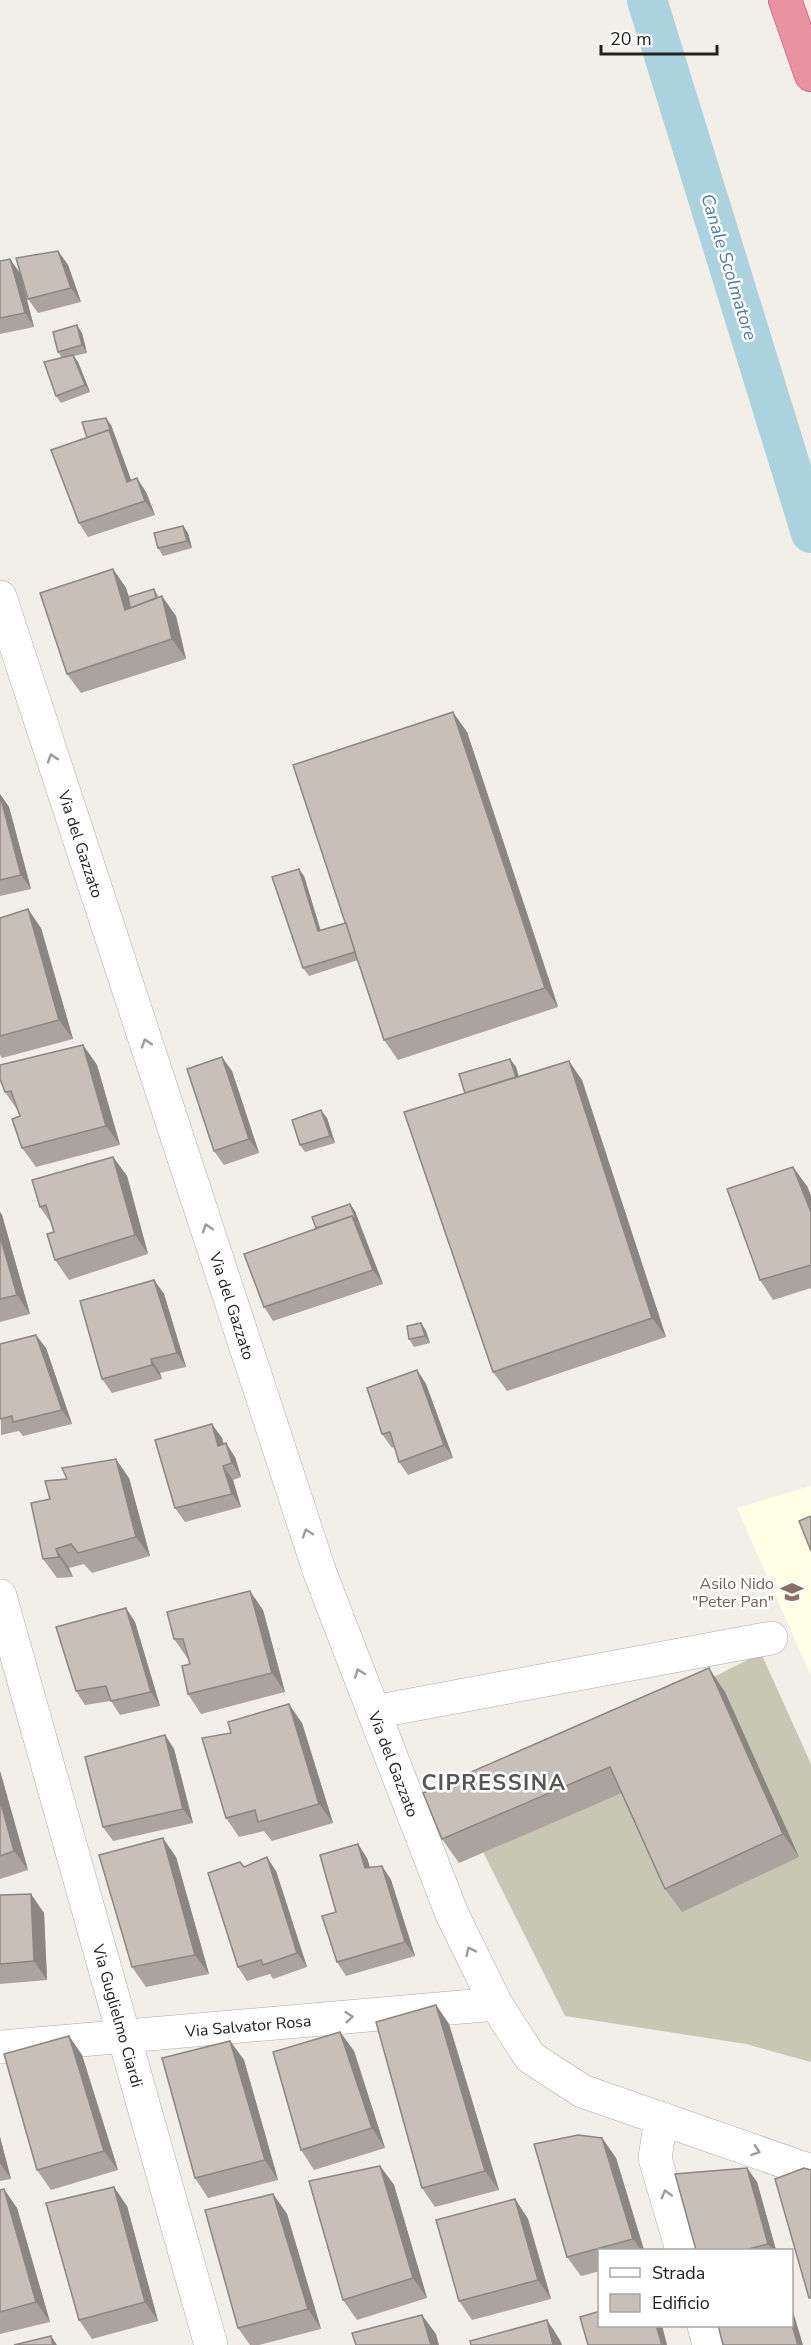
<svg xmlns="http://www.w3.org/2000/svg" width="811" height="2345" font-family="'Nunito Sans',sans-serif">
<rect width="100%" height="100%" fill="#f2efe9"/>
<path fill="#ffffe5" d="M811 1486V1676L737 1508Z"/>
<path fill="#c7c7b4" d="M761 1653 811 1764V2062L746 2044 565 2016 460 1806Z"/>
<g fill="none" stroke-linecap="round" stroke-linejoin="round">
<path stroke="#aad3df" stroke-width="40" d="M647 0 811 533"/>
<g stroke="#a9a9a9" stroke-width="34">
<g id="minor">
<path id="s1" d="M0 597 320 1573 452 1914 496 2004 530 2057 582 2091 811 2171"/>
<path id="s2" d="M0 1596 211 2345"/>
<path d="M374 1712 771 1638"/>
<path id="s3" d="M0 2047 496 2004"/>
<path d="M661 2118 655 2158 682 2250"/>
<path d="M704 2326 709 2345"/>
</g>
</g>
<g stroke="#dc2a67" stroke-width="34">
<path id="highway" d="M785 0 811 75"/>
</g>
<use href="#minor" stroke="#fff" stroke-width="33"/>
<use href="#highway" stroke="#e892a2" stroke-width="33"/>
</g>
<g fill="#aba49e">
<path d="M58 251 68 265 81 302 38 313 28 299Z"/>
<path d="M0 261 20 273 34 327 0 334Z"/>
<path d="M82 333 87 353 74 356 78 362 90 392 61 403 56 396 62 358 58 352Z"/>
<path d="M111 425 131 480 146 492 155 515 88 537 79 523Z"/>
<path d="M183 526 188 533 192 548 163 556 158 548Z"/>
<path d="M113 569 126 588 129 597 154 589 159 597 176 616 186 659 81 693 67 674Z"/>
<path d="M467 732 558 1007 398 1060 384 1040 358 960 309 976 303 968 304 876 321 931 346 923Z"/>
<path d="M0 794 9 807 31 889 0 896Z"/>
<path d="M0 918 41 928 73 1039 2 1058 0 1055Z"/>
<path d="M83 1045 97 1065 120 1145 36 1167 22 1148 20 1116 18 1111 5 1092Z"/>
<path d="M510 1059 516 1067 518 1076 582 1080 666 1337 507 1391 493 1372 465 1093Z"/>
<path d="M232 1071 259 1153 224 1165 214 1151Z"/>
<path d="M327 1118 335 1143 305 1152 300 1145Z"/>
<path d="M113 1157 127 1176 148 1254 69 1280 55 1260 54 1232 51 1223 40 1207Z"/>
<path d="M807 1186 811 1196V1288L773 1300 760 1280Z"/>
<path d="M355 1211 383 1284 273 1321 264 1307 316 1228Z"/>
<path d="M0 1212 2 1215 30 1314 0 1322Z"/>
<path d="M154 1280 164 1294 186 1367 160 1373 162 1379 112 1393 102 1379Z"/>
<path d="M421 1323 426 1331 430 1343 414 1347 409 1339Z"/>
<path d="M0 1344 46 1348 72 1424 23 1436 19 1431 1 1435Z"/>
<path d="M417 1370 426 1384 453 1458 408 1475 399 1462 394 1447 392 1448 382 1434Z"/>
<path d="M222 1438 224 1444 235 1457 241 1477 233 1480 241 1507 185 1522 175 1508Z"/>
<path d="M129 1478 150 1556 92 1573 84 1564 69 1568 73 1577 57 1578 43 1559Z"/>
<path d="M263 1610 285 1692 201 1714 188 1694 190 1664 188 1659 174 1639Z"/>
<path d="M135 1622 160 1706 120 1715 111 1701 85 1705 76 1691Z"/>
<path d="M725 1692 799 1857 682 1912 665 1889 622 1793 459 1863 442 1839Z"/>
<path d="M302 1723 333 1823 272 1841 264 1831 239 1837 226 1818Z"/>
<path d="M165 1735 174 1749 193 1823 113 1841 103 1827Z"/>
<path d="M0 1771 28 1870 0 1879Z"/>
<path d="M176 1857 209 1974 146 1987 132 1967Z"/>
<path d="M367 1858 370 1867 382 1866 391 1880 415 1956 346 1976 337 1962 336 1912Z"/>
<path d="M244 1867 276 1871 307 1967 273 1979 270 1974 247 1981 238 1967Z"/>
<path d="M0 1895 44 1913 47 1980 0 1984Z"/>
<path d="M436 2005 449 2024 499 2190 435 2207 422 2188Z"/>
<path d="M340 2032 354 2051 385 2148 314 2170 301 2150Z"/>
<path d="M69 2036 82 2055 118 2170 51 2190 37 2170Z"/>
<path d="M230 2041 244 2060 278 2180 208 2198 195 2178Z"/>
<path d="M0 2137 11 2179 0 2181Z"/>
<path d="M602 2138 616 2158 644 2250H600V2271L581 2276 567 2257Z"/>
<path d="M380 2166 394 2185 427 2298 357 2320 343 2300Z"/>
<path d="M747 2168 757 2182 776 2250H696Z"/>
<path d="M0 2190 17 2208 50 2322 0 2334Z"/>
<path d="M273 2194 287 2214 321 2329 259 2345H250L238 2328Z"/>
<path d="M515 2199 528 2219 551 2299 472 2320 459 2301Z"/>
<path d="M127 2206 158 2321 92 2339 79 2320Z"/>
</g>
<g fill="#8b8681">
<path d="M58 251 68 265 81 302 71 288Z"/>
<path d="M10 259 20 273 34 327 25 313Z"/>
<path d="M77 325 82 333 87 353 82 345Z"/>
<path d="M73 355 78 362 90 392 85 385Z"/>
<path d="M106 418 111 425 118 444 113 437Z"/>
<path d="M109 430 118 444 137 496 127 482Z"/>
<path d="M137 478 146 492 155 515 145 501Z"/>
<path d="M183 526 188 533 192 548 187 541Z"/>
<path d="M113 569 126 588 136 621 125 610Z"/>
<path d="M162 596 176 616 186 659 172 639Z"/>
<path d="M453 712 467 732 558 1007 545 988Z"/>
<path d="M0 794 9 807 31 889 21 875Z"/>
<path d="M299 869 304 876 323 939 318 931Z"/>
<path d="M28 909 41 928 73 1039 59 1020Z"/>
<path d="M83 1045 97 1065 120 1145 106 1126Z"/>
<path d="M222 1057 232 1071 259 1153 249 1139Z"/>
<path d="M510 1059 516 1067 522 1088 517 1081Z"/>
<path d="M569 1061 582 1080 666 1337 652 1318Z"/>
<path d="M321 1110 327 1118 335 1143 330 1136Z"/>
<path d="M113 1157 127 1176 148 1254 135 1235Z"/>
<path d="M793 1167 807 1186 811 1196V1212Z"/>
<path d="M350 1204 355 1211 362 1230 357 1222Z"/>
<path d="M0 1212 2 1215 30 1314 17 1295 0 1236Z"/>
<path d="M352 1216 362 1230 383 1284 373 1270Z"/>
<path d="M154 1280 164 1294 186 1367 177 1353Z"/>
<path d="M421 1323 426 1331 430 1343 425 1336Z"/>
<path d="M36 1335 46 1348 72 1424 62 1410Z"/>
<path d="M151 1359 160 1373 162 1379 152 1365Z"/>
<path d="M417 1370 426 1384 453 1458 444 1445Z"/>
<path d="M212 1424 222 1438 228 1460 218 1446Z"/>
<path d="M226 1443 235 1457 241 1477 232 1463Z"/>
<path d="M116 1459 129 1478 150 1556 136 1537Z"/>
<path d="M223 1466 233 1480 241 1507 232 1494Z"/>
<path d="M56 1549 69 1568 73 1577 59 1557Z"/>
<path d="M250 1591 263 1610 285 1692 272 1673Z"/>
<path d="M126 1608 135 1622 160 1706 151 1692Z"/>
<path d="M709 1668 725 1692 799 1857 783 1834Z"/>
<path d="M289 1704 302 1723 333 1823 319 1804Z"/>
<path d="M165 1735 174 1749 193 1823 183 1809Z"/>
<path d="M0 1771 28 1870 14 1851 0 1800Z"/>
<path d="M163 1838 176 1857 209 1974 195 1955Z"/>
<path d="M358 1844 367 1858 374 1882 365 1868Z"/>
<path d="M267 1857 276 1871 307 1967 297 1953Z"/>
<path d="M382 1866 391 1880 415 1956 405 1942Z"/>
<path d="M31 1894 44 1913 47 1980 34 1961Z"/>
<path d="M436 2005 449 2024 499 2190 485 2171Z"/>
<path d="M340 2032 354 2051 385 2148 372 2128Z"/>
<path d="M69 2036 82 2055 118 2170 104 2151Z"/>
<path d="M230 2041 244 2060 278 2180 265 2160Z"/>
<path d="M0 2137 11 2179 0 2163Z"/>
<path d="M602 2138 616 2158 644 2250H641L633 2239Z"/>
<path d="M380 2166 394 2185 427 2298 413 2278Z"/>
<path d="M747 2168 757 2182 776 2250H773L768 2244Z"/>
<path d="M114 2187 127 2206 158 2321 145 2302Z"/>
<path d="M4 2189 17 2208 50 2322 36 2302Z"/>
<path d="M273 2194 287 2214 321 2329 308 2309Z"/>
<path d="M515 2199 528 2219 551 2299 538 2280Z"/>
<path d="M792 2308 803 2345H798L792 2325Z"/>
<path d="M422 2315 436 2334 439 2345H431Z"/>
<path d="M547 2320 560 2340 562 2345H553Z"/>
<path d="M656 2325H662L667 2345H662Z"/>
<path d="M51 2336 57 2345H53Z"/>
</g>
<g fill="#c7bfb8" stroke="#8b8681" stroke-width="1.5">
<path d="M58 251 71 288 28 299 16 258Z"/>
<path d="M10 259 25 313 0 318V261Z"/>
<path d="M77 325 82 345 58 352 53 332Z"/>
<path d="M73 355 85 385 56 396 44 362Z"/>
<path d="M106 418 113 437 109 430 87 438 82 422Z"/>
<path d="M109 430 127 482 137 478 145 501 79 523 51 450Z"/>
<path d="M183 526 187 541 158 548 154 533Z"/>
<path d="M113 569 125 610 162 596 172 639 67 674 40 593Z"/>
<path d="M154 589 156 598 130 608 128 597Z"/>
<path d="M453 712 545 988 384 1040 293 765Z"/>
<path d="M0 795 21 875 0 880Z"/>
<path d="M299 869 318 931 346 923 355 952 303 968 272 877Z"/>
<path d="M28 909 59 1020 0 1036V918Z"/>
<path d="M83 1045 106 1126 22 1148 12 1119 20 1116 11 1091 5 1092 0 1079V1065Z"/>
<path d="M222 1057 249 1139 214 1151 187 1069Z"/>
<path d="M510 1059 516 1077 465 1093 459 1074Z"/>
<path d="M569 1061 652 1318 493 1372 404 1112Z"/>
<path d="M321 1110 330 1136 300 1145 292 1120Z"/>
<path d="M113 1157 135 1235 55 1260 47 1234 54 1232 46 1205 40 1207 32 1180Z"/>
<path d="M793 1167 811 1212V1265L760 1280 727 1189Z"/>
<path d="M350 1204 357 1222 352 1216 316 1228 312 1217Z"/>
<path d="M352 1216 373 1270 264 1307 244 1254Z"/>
<path d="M0 1236 17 1295 0 1299Z"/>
<path d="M154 1280 177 1353 151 1359 152 1365 102 1379 80 1301Z"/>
<path d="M421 1323 425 1336 409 1339 407 1326Z"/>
<path d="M36 1335 62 1410 13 1422 12 1416 0 1419V1344Z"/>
<path d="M417 1370 444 1445 399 1462 390 1432 382 1434 367 1388Z"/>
<path d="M212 1424 218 1446 226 1443 232 1463 223 1466 232 1494 175 1508 155 1440Z"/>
<path d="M116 1459 136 1537 78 1553 71 1544 56 1549 59 1557 43 1559 31 1503 50 1499 45 1481 67 1479 62 1468Z"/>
<path d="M811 1516V1551L799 1521Z"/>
<path d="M250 1591 272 1673 188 1694 182 1666 190 1664 183 1639H174L167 1612Z"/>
<path d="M126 1608 151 1692 111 1701 106 1686 76 1691 56 1627Z"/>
<path d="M709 1668 783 1834 665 1889 610 1767 442 1839 423 1793Z"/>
<path d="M289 1704 319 1804 258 1822 255 1810 226 1818 202 1738 231 1733 228 1722Z"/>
<path d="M165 1735 183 1809 103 1827 85 1757Z"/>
<path d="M0 1800 14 1851 0 1856Z"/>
<path d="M163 1838 195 1955 132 1967 99 1855Z"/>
<path d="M358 1844 365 1868 382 1866 405 1942 337 1962 322 1916 336 1912 320 1855Z"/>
<path d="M267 1857 297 1953 263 1965 261 1960 238 1967 208 1873 240 1862 244 1867Z"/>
<path d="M31 1894 34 1961 0 1964V1895Z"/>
<path d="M436 2005 485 2171 422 2188 376 2022Z"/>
<path d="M340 2032 372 2128 301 2150 273 2052Z"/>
<path d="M69 2036 104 2151 37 2170 4 2054Z"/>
<path d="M230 2041 265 2160 195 2178 162 2058Z"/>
<path d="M578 2135 602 2138 633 2239 567 2257 534 2144Z"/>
<path d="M380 2166 413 2278 343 2300 309 2181Z"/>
<path d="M747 2168 768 2244 745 2250H696L675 2174Z"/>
<path d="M804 2168 811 2170V2298H809L775 2179Z"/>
<path d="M114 2187 145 2302 79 2320 46 2203Z"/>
<path d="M4 2189 36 2302 0 2312V2190Z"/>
<path d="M273 2194 308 2309 238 2328 205 2210Z"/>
<path d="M515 2199 538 2280 459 2301 436 2220Z"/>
<path d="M600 2311V2325H656L662 2345H588L580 2317Z"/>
<path d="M422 2315 431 2345H356L352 2333Z"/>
<path d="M547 2320 553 2345H471L470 2341Z"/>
<path d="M718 2325H792L798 2345H723Z"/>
<path d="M51 2336 53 2345H14Z"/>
</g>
<defs><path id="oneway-chevron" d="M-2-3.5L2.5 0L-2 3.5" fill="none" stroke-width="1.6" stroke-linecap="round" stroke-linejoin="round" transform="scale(1.5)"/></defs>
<g stroke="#9c9c9c">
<use href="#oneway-chevron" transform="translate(52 758) rotate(-108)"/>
<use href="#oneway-chevron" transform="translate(146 1043) rotate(-108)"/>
<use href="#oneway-chevron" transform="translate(207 1228) rotate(-108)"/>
<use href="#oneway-chevron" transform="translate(307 1533) rotate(-108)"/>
<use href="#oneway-chevron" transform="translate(359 1673) rotate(-111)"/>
<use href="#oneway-chevron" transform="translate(470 1951) rotate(-116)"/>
<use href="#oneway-chevron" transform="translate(349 2017) rotate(-5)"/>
<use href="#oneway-chevron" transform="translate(756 2151) rotate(19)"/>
<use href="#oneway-chevron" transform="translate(666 2194) rotate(-106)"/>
</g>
<defs>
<g id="school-bare" transform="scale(1.8)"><path d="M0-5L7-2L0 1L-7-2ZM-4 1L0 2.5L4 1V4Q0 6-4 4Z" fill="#8d6e63" stroke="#fff" stroke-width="2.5" paint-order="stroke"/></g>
</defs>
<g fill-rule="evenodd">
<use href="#school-bare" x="792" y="1592"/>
</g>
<g text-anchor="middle" stroke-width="5" stroke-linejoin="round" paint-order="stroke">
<g font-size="16" fill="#222" stroke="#fff">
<text dy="6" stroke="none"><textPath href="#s1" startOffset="260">Via del Gazzato</textPath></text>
<text dy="6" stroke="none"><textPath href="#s1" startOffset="746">Via del Gazzato</textPath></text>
<text dy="6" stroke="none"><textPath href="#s1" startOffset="1232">Via del Gazzato</textPath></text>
<text dy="6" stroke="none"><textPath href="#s2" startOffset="436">Via Guglielmo Ciardi</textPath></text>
<text dy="6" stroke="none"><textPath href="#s3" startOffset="249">Via Salvator Rosa</textPath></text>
</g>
<g font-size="16" fill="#785e54" stroke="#fff" text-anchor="end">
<text x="774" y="1589">Asilo Nido<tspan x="774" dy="18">"Peter Pan"</tspan></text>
</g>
<g font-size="18" font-style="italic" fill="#4a7aab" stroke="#fff">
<text transform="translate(729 267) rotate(73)" y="6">Canale Scolmatore</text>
</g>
<g font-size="22" font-weight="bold" letter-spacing="1.5" fill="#555" stroke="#fff">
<text x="494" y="1790">CIPRESSINA</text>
</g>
</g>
<rect x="598" y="2249" width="195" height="78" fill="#ffffff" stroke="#a7a7a7" stroke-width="1.5"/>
<rect x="610" y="2268" width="30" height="9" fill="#ffffff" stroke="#a7a7a7" stroke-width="1.5"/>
<text x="652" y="2279" font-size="18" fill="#222222">Strada</text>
<rect x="610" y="2294" width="30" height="18" fill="#c7bfb8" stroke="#a7a7a7" stroke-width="1.5"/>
<text x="652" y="2309" font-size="18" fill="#222222">Edificio</text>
<path d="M601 45v9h116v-9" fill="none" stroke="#222222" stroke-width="3"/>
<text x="610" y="45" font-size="18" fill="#222222" stroke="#ffffff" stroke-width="4.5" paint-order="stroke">20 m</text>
</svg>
